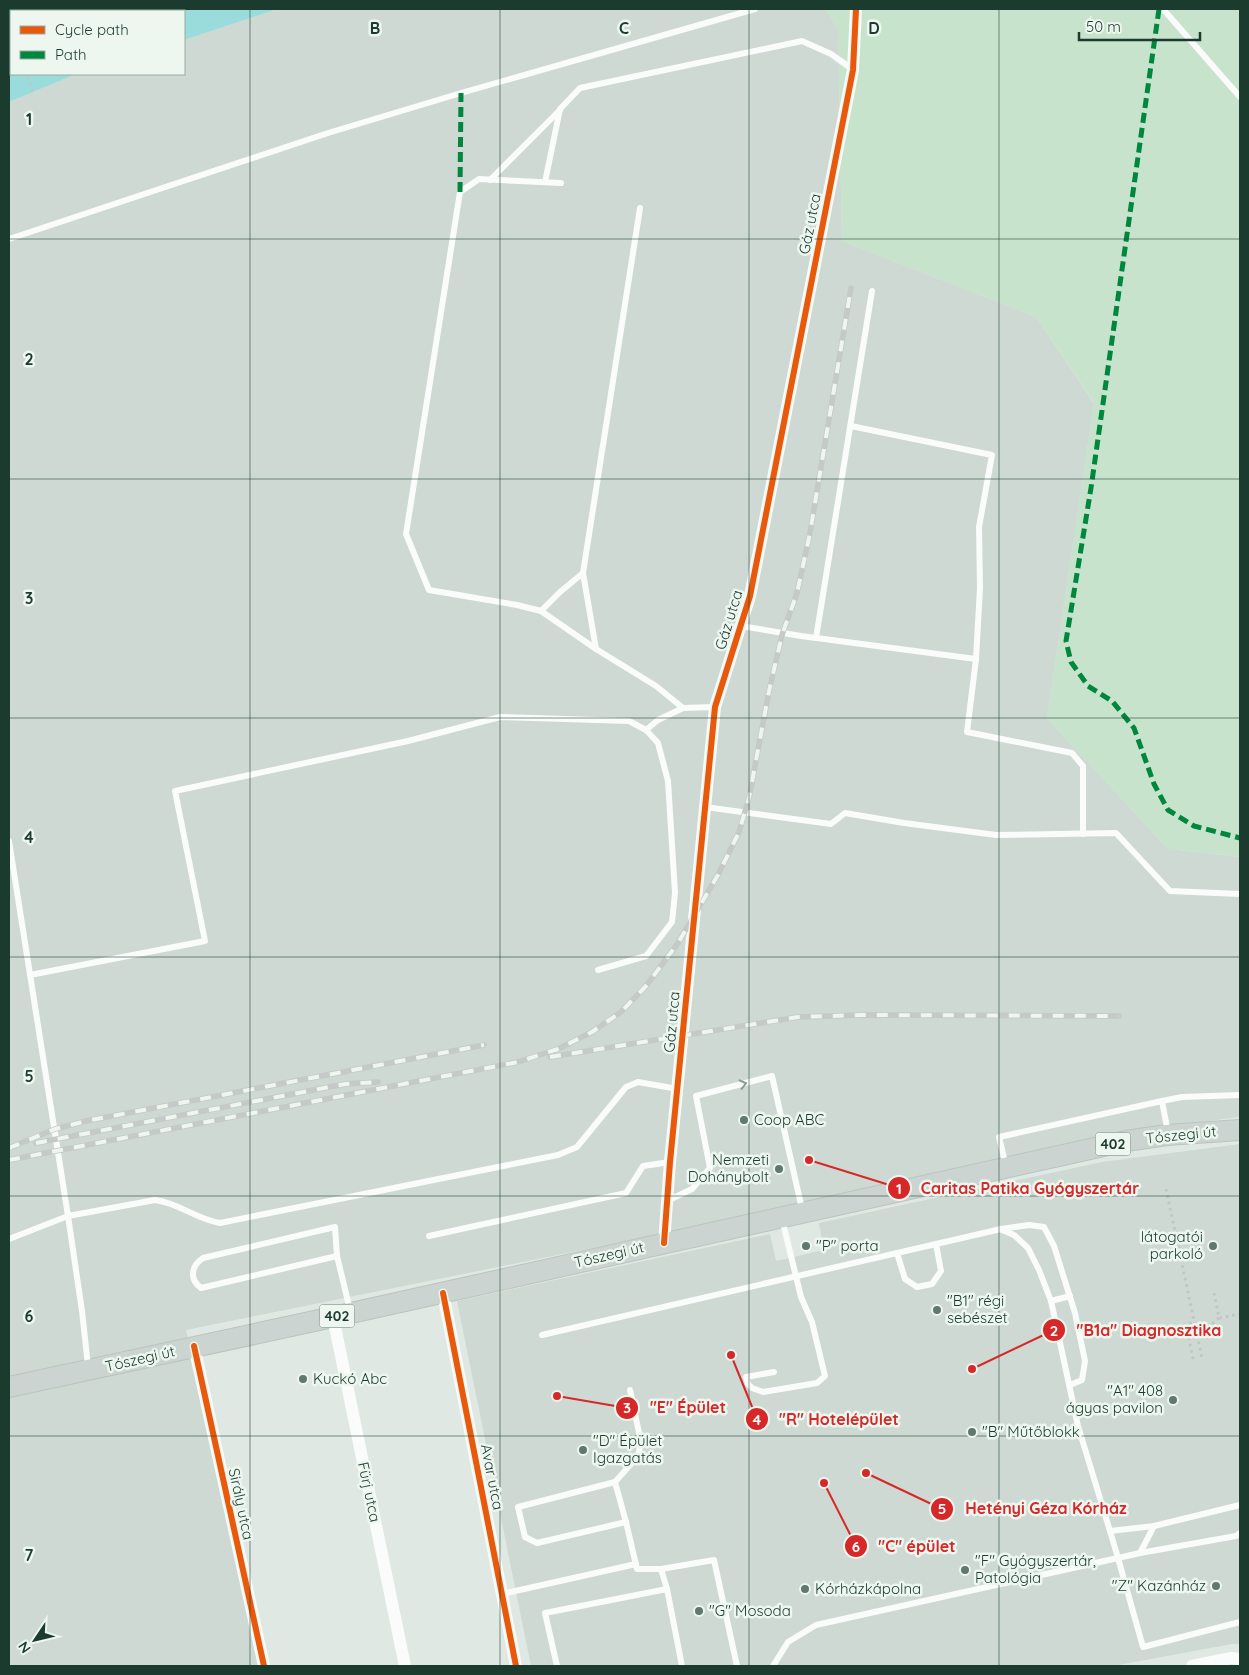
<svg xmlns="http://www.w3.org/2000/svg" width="1249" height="1675" font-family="Quicksand,sans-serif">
<rect width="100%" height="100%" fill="#e0e8e3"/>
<g fill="#cdd9d2">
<path d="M277 9H826L838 29 842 241 1036 317 1094 403 1047 718 1168 849 1240 857V1117L1135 1130 780 1210 186 1330 264 1666H9V102L76 74H184V40Z"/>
<path d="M1240 1144V1644H1232L1113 1666H531L457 1301 770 1234 776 1261 824 1250 819 1223 1102 1162Z"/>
</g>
<path fill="#c7e3cb" d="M826 9H1240V857L1168 849 1047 718 1094 402 1036 317 842 241 838 29Z"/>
<path fill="#9adbdb" d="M9 9H277L184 40V11H11V74H76L9 102Z"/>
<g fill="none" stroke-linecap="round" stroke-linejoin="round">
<g stroke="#bac5bf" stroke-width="22">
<path id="primary" d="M9 1387 333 1317 1126 1141 1167 1135 1240 1130"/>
</g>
<g stroke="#bdc8c4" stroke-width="3" stroke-dasharray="2.5 4" stroke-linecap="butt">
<path d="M58 74 59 81"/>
<path d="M28 77 33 93"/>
<path d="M1166 1189 1202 1358"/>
<path d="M1214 1293 1219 1318 1240 1314"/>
<path d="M1197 1336 1219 1318"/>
<path d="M1193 1359 1186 1324 1194 1322"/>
</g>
<g stroke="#fafcfb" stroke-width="6">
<path d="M1163 9 1240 97"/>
<path d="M490 180 560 110"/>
<path d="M545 182 560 109 580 88 802 41 831 54 852 69"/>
<path d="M561 183 479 179 460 192 406 534 429 590 517 605 541 611 596 649 656 686 683 708 715 707"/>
<path d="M9 239 328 133 461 93 755 9"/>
<path d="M851 426 992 455 979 527 980 588 976 659"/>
<path d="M583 573 640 208"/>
<path d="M541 611 560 592 583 573 596 649"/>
<path d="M741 626 801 636 976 659 967 732 1072 753 1083 766V834"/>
<path d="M816 638 872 291"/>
<path d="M705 807 831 824 845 813 904 823 996 835 1116 833 1170 891 1240 894"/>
<path d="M9 841 68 1216 82 1311 88 1366"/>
<path d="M598 970 646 956 672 922 675 893 668 781 658 743 646 730"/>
<path d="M30 975 205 941 175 791 408 741 500 717 629 721 646 730 658 720 683 708"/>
<path d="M1162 1101 1182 1097 1240 1095"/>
<path d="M1006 1166 999 1137 1162 1101 1168 1133"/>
<path d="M667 1201 692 1189 710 1168 696 1096 772 1076 802 1209"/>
<path d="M1002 1230 1014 1235 1028 1248 1039 1270 1051 1301 1078 1426 1110 1531 1154 1526 1240 1505"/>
<path d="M429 1236 626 1193 643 1166 670 1162"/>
<path d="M9 1239 68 1216 155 1200C179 1203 196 1219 220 1223L558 1155 577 1147 626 1087 638 1082 678 1089"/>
<path d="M897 1253 905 1279 917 1287 932 1284 941 1271 936 1244"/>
<path d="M337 1256 201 1288C189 1279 191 1266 203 1258L335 1227 337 1256 350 1310"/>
<path d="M1051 1301 1070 1296"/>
<path d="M542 1335 1001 1229 1029 1225 1044 1227 1054 1246 1075 1313 1085 1361 1082 1380 1070 1385"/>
<path d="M774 1372 746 1377 748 1384 752 1388 763 1392 817 1383 825 1376 812 1322 801 1297 782 1219"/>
<path d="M630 1390 641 1442 638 1456 615 1482 518 1507 525 1537 537 1543 626 1522 637 1569H661"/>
<path d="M615 1482 626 1522"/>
<path d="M1110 1531 1118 1558 1140 1553 1236 1536 1240 1533"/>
<path d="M1140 1553 1154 1526"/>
<path d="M667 1589 661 1569 714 1560 737 1666"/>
<path d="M502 1594 636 1564"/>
<path d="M557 1666 545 1613 667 1589 682 1666"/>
<path d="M773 1666 788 1642 816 1625 1118 1558 1143 1647 1240 1622"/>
</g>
<g stroke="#fafcfb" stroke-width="12">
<path d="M664 1243 670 1162 715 707 750 596 853 70 856 9"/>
<path d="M443 1293 516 1666"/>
<path d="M333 1317 405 1666"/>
<path d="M194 1346 264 1666"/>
<path d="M1192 1666 1231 1658 1240 1659"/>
</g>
<use href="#primary" stroke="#cbd4d0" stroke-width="20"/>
<g stroke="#c5c9c7" stroke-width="5.5">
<g id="rail">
<path d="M550 1057 798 1017 861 1015 1119 1016"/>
<path d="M36 1143 345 1084 378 1082"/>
<path d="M9 1148 55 1129 86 1121 484 1045"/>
<path d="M9 1160 518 1062 558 1049 592 1032 621 1012 646 986 678 943 718 875 739 832 749 798 769 691 782 635 797 593 810 533 851 288"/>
</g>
</g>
<use href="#rail" stroke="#edf7f0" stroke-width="4" stroke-dasharray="11" stroke-linecap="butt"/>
<g stroke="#00873e" stroke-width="5" stroke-dasharray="10 5" stroke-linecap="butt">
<path d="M1159 9 1091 488 1066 641 1071 662 1088 686 1112 701 1134 728 1154 784 1168 810 1194 826 1240 838"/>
<path d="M460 192 461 93"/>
</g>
<g stroke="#edf7f0" stroke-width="9">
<g id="cycleway">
<path d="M664 1243 670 1162 715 707 750 596 853 70 856 9"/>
<path d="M443 1293 516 1666"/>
<path d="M194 1346 264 1666"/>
</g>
</g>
<use href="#cycleway" stroke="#e8590c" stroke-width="6"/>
</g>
<defs><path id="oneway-chevron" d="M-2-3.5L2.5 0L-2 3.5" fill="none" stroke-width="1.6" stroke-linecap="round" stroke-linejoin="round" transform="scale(1.25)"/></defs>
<use stroke="#8b9c95" href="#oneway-chevron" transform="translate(743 1084) rotate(-14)"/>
<path fill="none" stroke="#1c3b2f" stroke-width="1" stroke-opacity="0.55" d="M250 9V1666M500 9V1666M749 9V1666M999 9V1666M9 239H1240M9 479H1240M9 718H1240M9 957H1240M9 1196H1240M9 1436H1240"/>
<g fill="#61786e" stroke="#edf7f0" stroke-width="2">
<circle cx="744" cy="1120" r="5"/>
<circle cx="779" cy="1169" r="5"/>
<circle cx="806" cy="1246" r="5"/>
<circle cx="1213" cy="1246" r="5"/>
<circle cx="937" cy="1310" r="5"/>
<circle cx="303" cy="1379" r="5"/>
<circle cx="1173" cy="1400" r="5"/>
<circle cx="972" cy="1432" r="5"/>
<circle cx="583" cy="1450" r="5"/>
<circle cx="965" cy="1570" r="5"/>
<circle cx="1216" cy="1586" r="5"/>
<circle cx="805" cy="1589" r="5"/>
<circle cx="699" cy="1611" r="5"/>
</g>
<g text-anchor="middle" stroke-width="5" stroke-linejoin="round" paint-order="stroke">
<g fill="#edf7f0" stroke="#5b7369" stroke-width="1">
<rect x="1095.5" y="1132.5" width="35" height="23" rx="4"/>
<rect x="319.5" y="1304.5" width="35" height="23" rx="4"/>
</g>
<g font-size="14" font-weight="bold" fill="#1c3b2f">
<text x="1113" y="1149">402</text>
<text x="337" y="1321">402</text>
</g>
<g font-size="15" fill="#1c3b2f" stroke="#edf7f0">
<text transform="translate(810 224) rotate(-79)" y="5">Gáz utca</text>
<text transform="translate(729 620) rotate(-73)" y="5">Gáz utca</text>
<text transform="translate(672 1022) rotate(-85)" y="5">Gáz utca</text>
<text transform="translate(1181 1135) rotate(-6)" y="5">Tószegi út</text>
<text transform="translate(609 1255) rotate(-13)" y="5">Tószegi út</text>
<text transform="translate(140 1359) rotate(-13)" y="5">Tószegi út</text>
<text transform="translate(492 1477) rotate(79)" y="5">Avar utca</text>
<text transform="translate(369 1492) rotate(78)" y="5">Fürj utca</text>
<text transform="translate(241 1504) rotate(78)" y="5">Sirály utca</text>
</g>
<g font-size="15" fill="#1c3b2f" stroke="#edf7f0" text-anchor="start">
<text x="754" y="1125">Coop ABC</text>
<text x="769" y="1165" text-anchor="end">Nemzeti<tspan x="769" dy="17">Dohánybolt</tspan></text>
<text x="1203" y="1242" text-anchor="end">látogatói<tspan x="1203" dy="17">parkoló</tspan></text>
<text x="816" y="1251">"P" porta</text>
<text x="947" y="1306">"B1" régi<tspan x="947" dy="17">sebészet</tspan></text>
<text x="313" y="1384">Kuckó Abc</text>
<text x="1163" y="1396" text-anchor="end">"A1" 408<tspan x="1163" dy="17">ágyas pavilon</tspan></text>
<text x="982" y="1437">"B" Műtőblokk</text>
<text x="593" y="1446">"D" Épület<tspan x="593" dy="17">Igazgatás</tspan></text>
<text x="975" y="1566">"F" Gyógyszertár,<tspan x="975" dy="17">Patológia</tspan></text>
<text x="1206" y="1591" text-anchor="end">"Z" Kazánház</text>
<text x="815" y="1594">Kórházkápolna</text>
<text x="709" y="1616">"G" Mosoda</text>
</g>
</g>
<g font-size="16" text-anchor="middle" font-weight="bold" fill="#1c3b2f" stroke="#edf7f0" stroke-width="5" stroke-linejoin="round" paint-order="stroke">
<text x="375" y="34">B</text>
<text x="624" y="34">C</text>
<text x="874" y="34">D</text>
<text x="29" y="125">1</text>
<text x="29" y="365">2</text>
<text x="29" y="604">3</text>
<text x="29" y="843">4</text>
<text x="29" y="1082">5</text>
<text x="29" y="1322">6</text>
<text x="29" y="1561">7</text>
</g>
<path fill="none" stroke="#d62828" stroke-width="2" d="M809 1160L899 1188M972 1369L1054 1330M557 1396L627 1408M731 1355L757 1419M866 1473L942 1509M824 1483L856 1546"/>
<g fill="#d62828" stroke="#edf7f0" stroke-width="2">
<circle cx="809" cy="1160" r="5"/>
<circle cx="972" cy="1369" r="5"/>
<circle cx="557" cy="1396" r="5"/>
<circle cx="731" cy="1355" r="5"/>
<circle cx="866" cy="1473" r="5"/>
<circle cx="824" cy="1483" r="5"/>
<circle cx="899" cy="1188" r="12"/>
<circle cx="1054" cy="1330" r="12"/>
<circle cx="627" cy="1408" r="12"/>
<circle cx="757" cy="1419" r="12"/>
<circle cx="942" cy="1509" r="12"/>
<circle cx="856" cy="1546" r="12"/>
</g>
<g font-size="15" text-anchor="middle" font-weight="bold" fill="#fff">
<text x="899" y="1194">1</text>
<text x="1054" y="1336">2</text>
<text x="627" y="1413">3</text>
<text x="757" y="1425">4</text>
<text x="942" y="1514">5</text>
<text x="856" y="1552">6</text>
</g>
<g font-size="16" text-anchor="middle" font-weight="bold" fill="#d62828" stroke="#edf7f0" stroke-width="5" stroke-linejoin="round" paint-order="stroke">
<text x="1030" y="1194">Caritas Patika Gyógyszertár</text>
<text x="1149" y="1336">"B1a" Diagnosztika</text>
<text x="688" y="1413">"E" Épület</text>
<text x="839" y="1425">"R" Hotelépület</text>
<text x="1046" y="1514">Hetényi Géza Kórház</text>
<text x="917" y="1552">"C" épület</text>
</g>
<rect width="1249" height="1675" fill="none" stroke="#1c3b2f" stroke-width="20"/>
<rect x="10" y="10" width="175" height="65" fill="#edf7f0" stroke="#99aca3"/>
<rect x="20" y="26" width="25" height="8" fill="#e8590c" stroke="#99aca3"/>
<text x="55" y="35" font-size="15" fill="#1c3b2f">Cycle path</text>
<rect x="20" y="51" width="25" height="8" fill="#00873e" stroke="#99aca3"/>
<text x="55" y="60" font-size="15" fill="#1c3b2f">Path</text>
<g transform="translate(35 1640) rotate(235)" stroke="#edf7f0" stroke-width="4" paint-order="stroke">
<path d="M0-4L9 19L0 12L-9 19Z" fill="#1c3b2f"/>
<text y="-8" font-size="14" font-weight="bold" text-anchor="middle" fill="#1c3b2f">N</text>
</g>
<path d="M1079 32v8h121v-8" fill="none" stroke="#1c3b2f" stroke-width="2.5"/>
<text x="1086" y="32" font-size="15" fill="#1c3b2f" stroke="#edf7f0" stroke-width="4" paint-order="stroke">50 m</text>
</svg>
